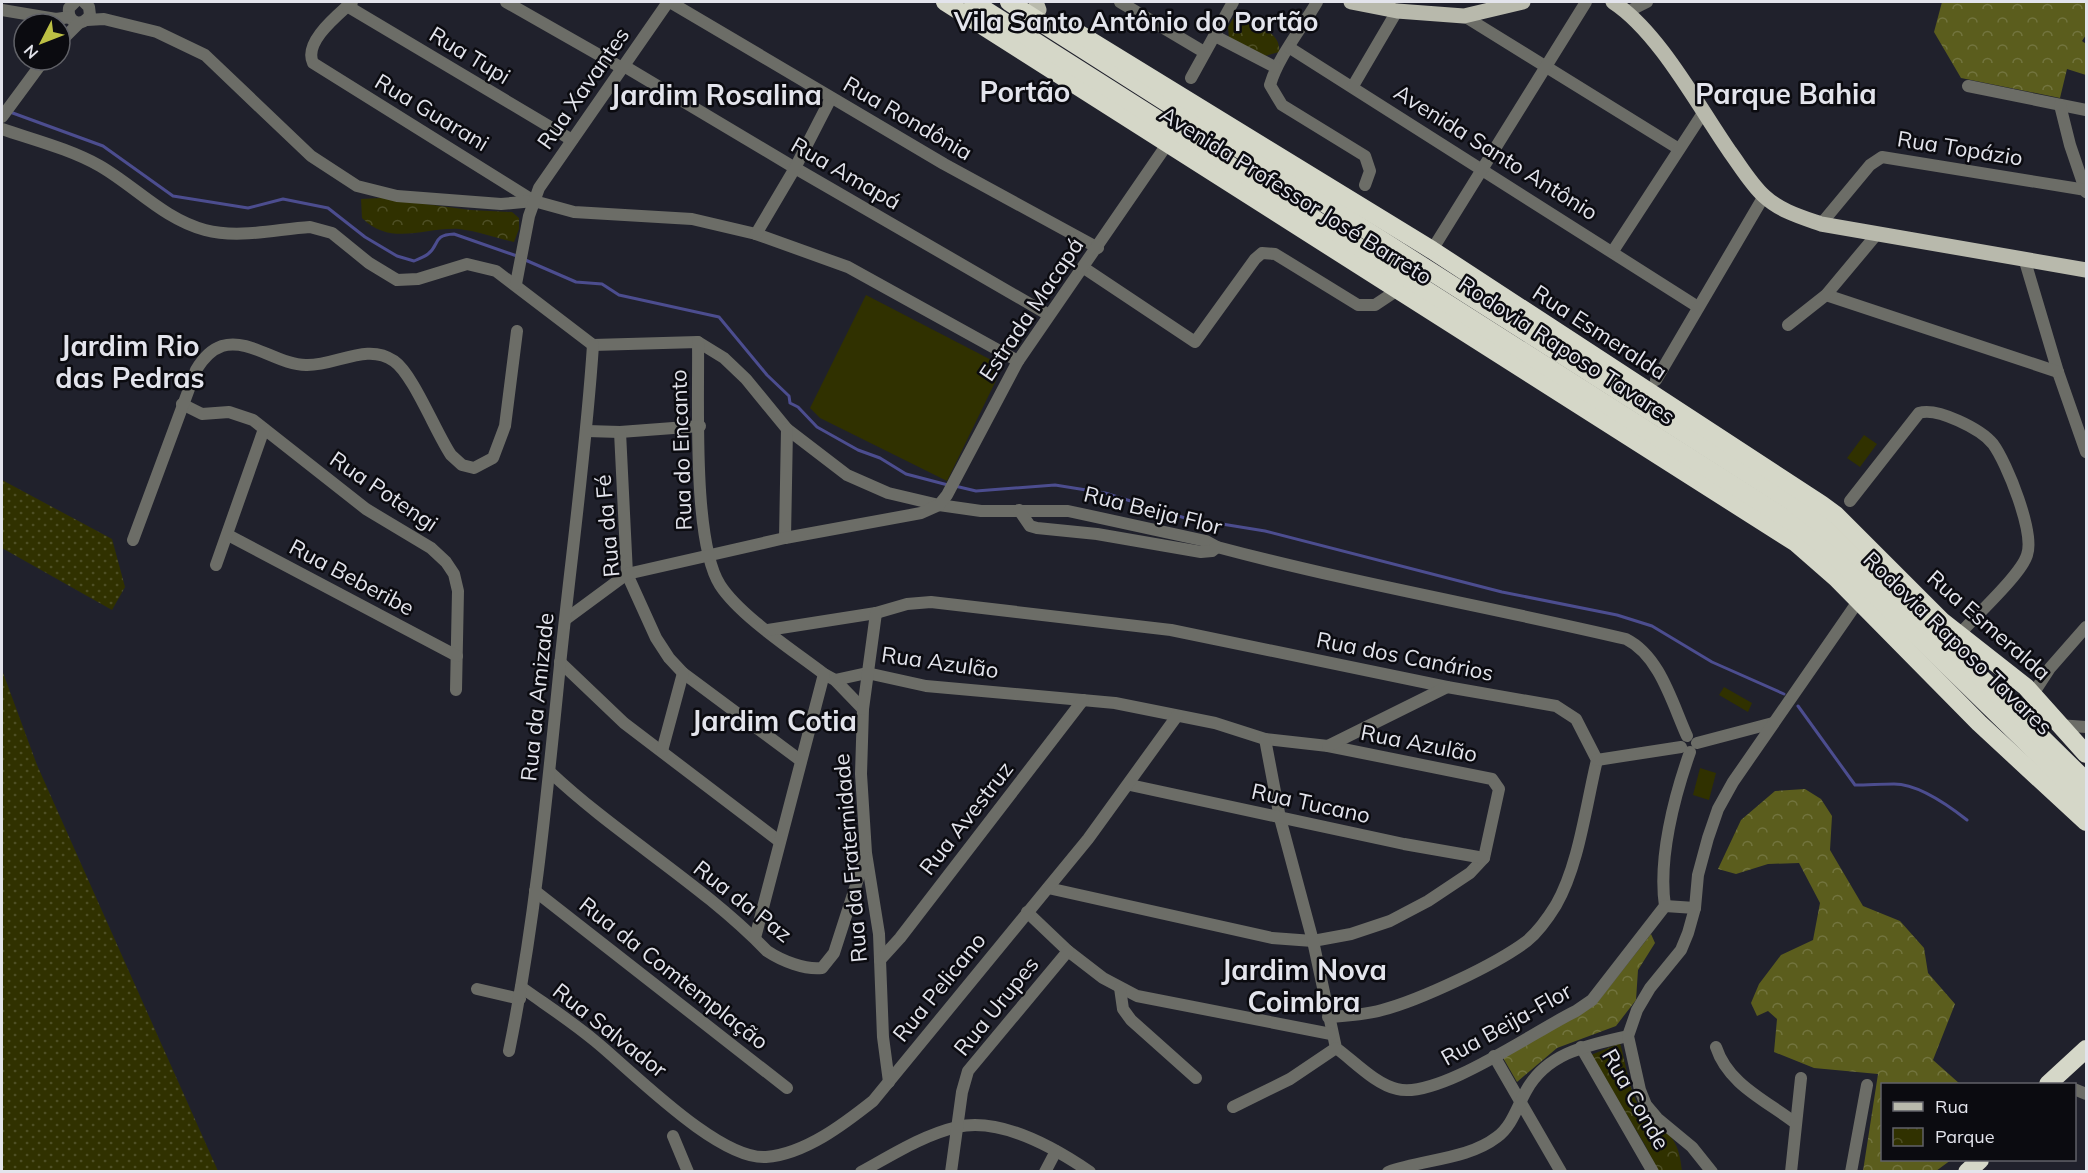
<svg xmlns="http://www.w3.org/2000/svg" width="2088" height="1173" font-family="Mulish,sans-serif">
<defs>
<pattern id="grass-dots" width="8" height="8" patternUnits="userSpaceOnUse" patternTransform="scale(1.5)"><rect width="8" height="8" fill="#303100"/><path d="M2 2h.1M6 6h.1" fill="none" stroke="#4e4f25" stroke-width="1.8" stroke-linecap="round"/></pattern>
<pattern id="forest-crowns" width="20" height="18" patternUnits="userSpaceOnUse" patternTransform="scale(1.5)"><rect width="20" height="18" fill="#5b5d1d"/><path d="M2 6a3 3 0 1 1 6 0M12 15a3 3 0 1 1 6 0" fill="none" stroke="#72743e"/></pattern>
<pattern id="park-crowns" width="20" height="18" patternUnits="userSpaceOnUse" patternTransform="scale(1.5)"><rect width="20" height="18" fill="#303100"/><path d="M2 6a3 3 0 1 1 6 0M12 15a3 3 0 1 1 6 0" fill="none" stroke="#4e4f25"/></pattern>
</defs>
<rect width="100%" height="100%" fill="#20212c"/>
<g fill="url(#grass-dots)">
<path d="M2 480 112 539 125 587 112 610 2 548Z"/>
<path d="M2 670 37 765 218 1171H2Z"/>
</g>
<g fill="url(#forest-crowns)">
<path d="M1942 2H2086V35L2082 41 2086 44V75L2067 69 2060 98 1961 78 1934 32Z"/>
<path d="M1805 789 1821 799 1832 816 1830 850 1863 906 1900 921 1924 948 1928 973 1955 1004 1933 1060 1960 1084H1882V1160H1951L1936 1171H1863L1878 1074 1814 1068 1774 1052 1777 1019 1768 1011 1757 1016 1751 1003 1759 984 1781 955 1813 940 1820 903 1799 863 1768 864 1736 874 1718 869 1741 820 1775 791Z"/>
<path d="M1651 934 1655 943 1638 970 1636 1000 1616 1026 1557 1048 1517 1082 1502 1056 1596 1004Z"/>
</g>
<g fill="url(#park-crowns)">
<path d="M1235 15C1250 22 1282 31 1279 52L1265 56 1229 38 1228 27Z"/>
<path d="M381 198 470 210 512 212 519 218V229L514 242C496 238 477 231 459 229 425 227 391 247 362 218L361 199Z"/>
<path d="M1620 1043C1625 1060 1630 1094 1640 1107 1661 1136 1678 1127 1682 1171H1658L1645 1145 1591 1055Z"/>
</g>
<g fill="#303100">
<path d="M866 295 1003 366 947 481 820 418 810 408Z"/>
<path d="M1864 435 1877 444 1860 467 1847 458Z"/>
<path d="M1724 687 1752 703 1748 712 1719 695Z"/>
<path d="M1700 768 1716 773 1709 800 1693 795Z"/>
</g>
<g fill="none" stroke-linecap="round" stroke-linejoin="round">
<g stroke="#4c4d8f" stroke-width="3">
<path d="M10 112 103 146 173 196 248 208 283 199 328 208 365 237 397 256 414 261C418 259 424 257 428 254 440 245 432 235 454 234L517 256"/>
<path d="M523 259 576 282 602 284 619 295 719 317 767 375 789 396 790 403 798 407 817 427 858 450 880 458 906 474 948 485"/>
<path d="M955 486 976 491 1055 485 1105 493 1185 518 1265 531 1502 592 1617 615 1652 626 1712 662 1784 694"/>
<path d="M1798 706 1855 785C1868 785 1881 784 1894 784 1919 784 1948 805 1967 820"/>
</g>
<g stroke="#6c6d67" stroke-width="12">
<path d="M75 2 69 8C67 23 82 28 90 15L89 7 84 2"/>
<path d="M352 2C338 15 303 42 313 63L534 201"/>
<path d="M506 2 622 68"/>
<path d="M670 2 944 164 1098 248"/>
<path d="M1120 2 1204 52"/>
<path d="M1317 2C1302 28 1278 57 1270 85L1282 105 1365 156 1370 171 1365 185"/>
<path d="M347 6 572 140"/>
<path d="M2 10 56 19 70 17"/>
<path d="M1627 12 1647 2"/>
<path d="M1464 16 1679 149"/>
<path d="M87 20 104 19 157 32 205 55 311 156 357 186 397 196 501 204 534 201 574 212 692 219 756 234 848 267 1018 361"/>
<path d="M1215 36 1275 67"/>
<path d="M60 42 79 23"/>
<path d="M1290 48 1698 307"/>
<path d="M624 66 795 168 1049 315"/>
<path d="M1191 78 1233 2"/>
<path d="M1353 86 1397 11"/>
<path d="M1968 86 2086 110"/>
<path d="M2060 105 2070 145 2086 192"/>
<path d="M2 117 44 60"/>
<path d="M2 129C34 140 70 149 100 166 136 187 164 219 205 230 239 239 277 229 310 227L332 233 369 263 397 280 418 279 467 264 496 271 593 345 698 342 724 358 746 379 787 429 847 475 888 493 939 505 981 511H1068L1206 541 1217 547C1352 583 1490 607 1626 639 1660 656 1672 703 1687 736"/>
<path d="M1821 224 1870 165 1882 157 2086 190"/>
<path d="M756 234 795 168 831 98"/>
<path d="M1432 250 1586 2"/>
<path d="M1613 251 1703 113"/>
<path d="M2024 258 2058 372 2086 452"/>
<path d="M1084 268 1195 342 1255 259 1262 253 1275 254 1358 305H1375L1399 289"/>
<path d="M516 284 529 216 539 188 668 2"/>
<path d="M1826 295 2058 372"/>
<path d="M1788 325 1826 295 1877 234"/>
<path d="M698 342C699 398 692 541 720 585 740 616 794 651 824 674L835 680 863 709 861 774 866 853 879 934 883 1037 889 1082"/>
<path d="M1656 380 1764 196"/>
<path d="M182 404 202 414 229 412 253 420 366 509 431 548 446 562 454 574 458 591 456 690"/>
<path d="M587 431 620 432 700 426"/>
<path d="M620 432 627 574 656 638 669 658 683 673 800 760"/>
<path d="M1850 501 1919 413C1937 407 1981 429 1993 444 2007 463 2035 533 2027 555 2021 575 1974 617 1959 635"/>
<path d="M1019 510 1030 526 1037 528 1097 534 1201 552 1212 551 1217 547"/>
<path d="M228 535 457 656"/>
<path d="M785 538 787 429"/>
<path d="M133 540 196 370C202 360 210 350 222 346 250 338 278 365 306 365 336 366 367 342 394 361 413 374 436 433 451 455L462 465 474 468 493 458 505 426 517 331"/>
<path d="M216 565 264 429"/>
<path d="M566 619 627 574 785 538 921 513 939 505 947 495 1018 361 1168 143"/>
<path d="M768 630 876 613 907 604 931 602 1171 630 1447 687 1556 706 1576 719 1597 760C1586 805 1579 865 1556 905 1548 918 1539 931 1527 941 1495 965 1420 1000 1382 1010 1364 1015 1346 1016 1328 1017"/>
<path d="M560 662 624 723 779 841"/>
<path d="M835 680 867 673 926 686 1115 703 1215 723 1265 739 1328 746 1492 779 1499 789 1484 858 1470 873 1428 901 1390 921 1351 934 1313 941 1272 938 1048 888"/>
<path d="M2033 694 2050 668 2086 627"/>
<path d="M863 709 876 613"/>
<path d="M2058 725 2086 727"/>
<path d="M1265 739 1280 818 1313 941 1336 1048C1354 1061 1375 1084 1397 1089 1438 1100 1536 1030 1576 1011L1592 1000 1665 906C1658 859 1674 797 1690 752"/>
<path d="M1697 743 1773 723"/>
<path d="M1328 746 1447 687"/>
<path d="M662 751 683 673"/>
<path d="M1597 760 1681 747"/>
<path d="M550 772C618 836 702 884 767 951 782 961 805 970 822 968L834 953 865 857"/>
<path d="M1130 785 1404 844 1484 858"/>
<path d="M535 891 787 1088"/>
<path d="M1665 906 1695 908"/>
<path d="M1027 912 1068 951 1103 978 1137 996 1331 1034"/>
<path d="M755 938 824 674"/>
<path d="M880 960 900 938 1083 700"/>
<path d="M521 987C546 1005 571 1021 595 1041 632 1071 718 1160 766 1157 805 1154 844 1124 873 1101L1088 839 1177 716"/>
<path d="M1120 988 1123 1009 1131 1020 1196 1078"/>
<path d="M477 989 520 999"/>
<path d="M1581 1047 1653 1172"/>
<path d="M1716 1047C1728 1084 1765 1100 1794 1122"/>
<path d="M509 1051C535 924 547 794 560 665 571 558 586 452 593 345"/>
<path d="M1494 1056 1561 1172"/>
<path d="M2074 1089 2086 1094"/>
<path d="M1233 1107 1290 1079 1336 1048"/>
<path d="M673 1136 688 1172"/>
<path d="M861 1172C892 1155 923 1135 957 1127 1001 1117 1055 1148 1090 1172"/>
<path d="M951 1172 962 1092 968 1071 1068 951"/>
<path d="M1045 1172 1056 1151"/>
<path d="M1388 1172C1423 1159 1467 1160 1497 1137 1512 1126 1517 1107 1526 1091 1547 1052 1589 1045 1628 1036"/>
<path d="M1712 1172 1692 1147 1657 1118 1646 1105 1640 1090 1628 1036 1637 1010 1650 988 1681 950 1688 933 1695 908 1698 875 1708 838 1718 809 1733 782 1859 600"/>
<path d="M1791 1172 1801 1078"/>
<path d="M1851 1172 1867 1085"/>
</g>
<g stroke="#b8b9ac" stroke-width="15">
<path d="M1036 2 1039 10"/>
<path d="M1351 2 1397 11 1464 16 1523 2"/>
<path d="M1613 2C1659 32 1698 106 1730 152 1741 167 1751 184 1764 196 1780 211 1801 217 1821 224L2086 270"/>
</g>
<g stroke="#d5d7c8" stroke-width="18">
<path d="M945 2 1796 543 1836 578 1979 723 2086 822"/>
<path d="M973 2 1801 528 1830 551 2086 801"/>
<path d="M1009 2 1792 502 1846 545 2086 781"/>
<path d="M1073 30 1432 250 1821 504 1836 515 1942 621 2026 687 2086 754"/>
<path d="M2048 1084 2086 1049"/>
<path d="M1967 1172 1980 1160"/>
</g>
</g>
<g text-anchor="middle" stroke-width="5" stroke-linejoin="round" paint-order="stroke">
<g font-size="22" fill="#e3e4ec" stroke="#0b0b10">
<text transform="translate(470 55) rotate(31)" y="8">Rua Tupi</text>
<text transform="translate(583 88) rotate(-55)" y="8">Rua Xavantes</text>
<text transform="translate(432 112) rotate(31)" y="8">Rua Guarani</text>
<text transform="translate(908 118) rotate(30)" y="8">Rua Rondônia</text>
<text transform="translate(1960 148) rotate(9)" y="8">Rua Topázio</text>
<text transform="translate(1496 152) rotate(32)" y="8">Avenida Santo Antônio</text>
<text transform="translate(846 173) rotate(30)" y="8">Rua Amapá</text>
<text transform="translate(1296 195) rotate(32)" y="8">Avenida Professor José Barreto</text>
<text transform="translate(1031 309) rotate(-56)" y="8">Estrada Macapá</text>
<text transform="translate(1600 332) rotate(33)" y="8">Rua Esmeralda</text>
<text transform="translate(1567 350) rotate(33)" y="8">Rodovia Raposo Tavares</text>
<text transform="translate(681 450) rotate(-92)" y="8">Rua do Encanto</text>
<text transform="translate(384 491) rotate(34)" y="8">Rua Potengi</text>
<text transform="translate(1153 510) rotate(14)" y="8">Rua Beija Flor</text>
<text transform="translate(607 526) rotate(-95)" y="8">Rua da Fé</text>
<text transform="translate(352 577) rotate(28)" y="8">Rua Beberibe</text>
<text transform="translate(1989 625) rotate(41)" y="8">Rua Esmeralda</text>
<text transform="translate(1958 643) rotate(44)" y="8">Rodovia Raposo Tavares</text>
<text transform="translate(1405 656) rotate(11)" y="8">Rua dos Canários</text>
<text transform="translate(940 662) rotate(8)" y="8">Rua Azulão</text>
<text transform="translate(537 697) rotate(-84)" y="8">Rua da Amizade</text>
<text transform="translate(1419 743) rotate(11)" y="8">Rua Azulão</text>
<text transform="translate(1311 803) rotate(12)" y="8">Rua Tucano</text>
<text transform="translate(966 818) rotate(-52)" y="8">Rua Avestruz</text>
<text transform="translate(850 858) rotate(-95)" y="8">Rua da Fraternidade</text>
<text transform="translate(743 901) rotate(38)" y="8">Rua da Paz</text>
<text transform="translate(674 973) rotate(38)" y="8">Rua da Comtemplação</text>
<text transform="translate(939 987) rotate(-51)" y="8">Rua Pelicano</text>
<text transform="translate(996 1006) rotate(-51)" y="8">Rua Urupes</text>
<text transform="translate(1506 1024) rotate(-29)" y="8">Rua Beija-Flor</text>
<text transform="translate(610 1030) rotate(38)" y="8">Rua Salvador</text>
<text transform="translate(1636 1099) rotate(60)" y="8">Rua Conde</text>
</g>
<g font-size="26" font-weight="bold" fill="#e3e4ec" stroke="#0b0b10">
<text x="1136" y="31">Vila Santo Antônio do Portão</text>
</g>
<g font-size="28" font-weight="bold" fill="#e3e4ec" stroke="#0b0b10">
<text x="1025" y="102">Portão</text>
<text x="1786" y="104">Parque Bahia</text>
<text x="716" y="105">Jardim Rosalina</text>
<text x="130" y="356">Jardim Rio<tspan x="130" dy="32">das Pedras</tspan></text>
<text x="774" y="731">Jardim Cotia</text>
<text x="1304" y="980">Jardim Nova<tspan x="1304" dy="32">Coimbra</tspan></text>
</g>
</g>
<rect width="2088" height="1173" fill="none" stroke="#e3e4ec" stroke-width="6"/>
<rect x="1881" y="1083" width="195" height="78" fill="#0b0b10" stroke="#616268" stroke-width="1.5"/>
<rect x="1893" y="1102" width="30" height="9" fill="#b8b9ac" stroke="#616268" stroke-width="1.5"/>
<text x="1935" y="1113" font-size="18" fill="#e3e4ec">Rua</text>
<rect x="1893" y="1128" width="30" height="18" fill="url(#park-crowns)" stroke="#616268" stroke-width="1.5"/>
<text x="1935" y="1143" font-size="18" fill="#e3e4ec">Parque</text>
<g transform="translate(42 42) rotate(228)"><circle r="28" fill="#0b0b10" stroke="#616268" stroke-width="1.5"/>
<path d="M0-4.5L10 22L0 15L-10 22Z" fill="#bcbf44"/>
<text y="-9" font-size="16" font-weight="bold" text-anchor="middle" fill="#e3e4ec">N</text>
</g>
</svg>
